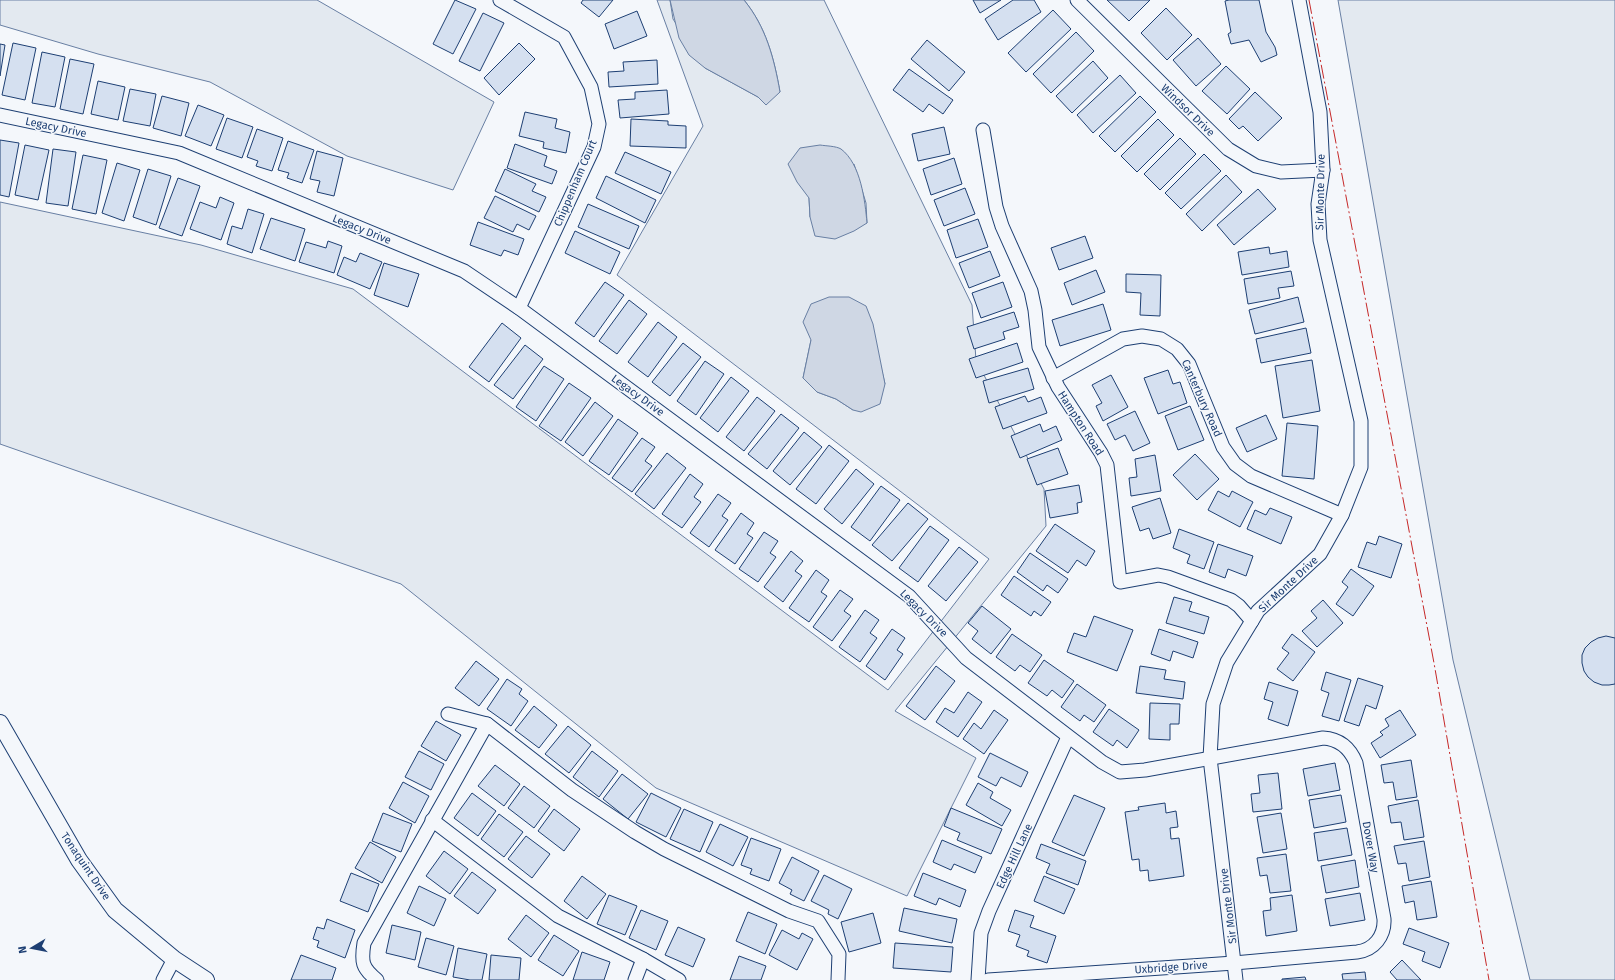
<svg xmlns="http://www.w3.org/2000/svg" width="1615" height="980" font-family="'Fira Sans',sans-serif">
<rect width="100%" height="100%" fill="#f4f7fb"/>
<g fill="#e3e9f0" stroke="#687fa3" fill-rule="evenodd">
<path d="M0 0H317L494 102 453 190 347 156 210 82 98 54 0 25Z"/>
<path d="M657 0H670L673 19 705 68 758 97 780 92C774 58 766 27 744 0H824L972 305 976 360 1044 489 1046 526 895 711 976 758 907 896 656 788 401 584 0 444V202L201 245 353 289 888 690 989 559 617 275 703 126ZM854 164 866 203 867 223 810 217 809 198ZM811 340 880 363 885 384 853 410 836 399 817 392 803 378Z"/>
<path d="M1338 0H1615V980H1530L1453 660Z"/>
</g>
<g fill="#cfd7e4" stroke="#687fa3">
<path d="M670 0H744C766 27 774 58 780 92L766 105 758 97 705 68 689 55 679 38Z"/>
<path d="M820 145C826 146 836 146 841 149 861 164 865 201 867 223L854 231 835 239 815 236 810 217 809 198 797 182 788 164 800 148Z"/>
<path d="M829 297H849L866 306 873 324 885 384 880 404 861 412 853 410 836 399 817 392 803 378 811 340 803 322 811 304Z"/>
</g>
<g fill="#d5e0f0" stroke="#1d3f73">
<path d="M455 0 476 9 453 54 433 44Z"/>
<path d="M583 0H613L599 17 581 3Z"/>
<path d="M973 0H1001L980 13Z"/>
<path d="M1013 0H1034L1041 12 998 40 985 19Z"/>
<path d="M1107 0H1150L1129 21Z"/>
<path d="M1229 0H1259L1266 32 1275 47 1277 55 1261 62 1249 40 1231 44 1228 34 1231 32 1225 1Z"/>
<path d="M1166 8 1192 35 1167 60 1141 33Z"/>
<path d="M1053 10 1071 29 1026 72 1008 53Z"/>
<path d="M637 11 647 36 614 49 605 24Z"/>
<path d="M483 13 504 23 480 71 459 61Z"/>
<path d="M1076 32 1094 51 1051 93 1033 74Z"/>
<path d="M1198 38 1221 64 1196 86 1173 60Z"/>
<path d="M927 40 965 72 949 91 911 59Z"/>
<path d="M13 43 36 48 25 100 2 95Z"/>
<path d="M519 43 535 59 499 95 484 78Z"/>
<path d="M0 44 5 45 0 76Z"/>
<path d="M42 52 65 57 55 107 32 103Z"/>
<path d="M70 59 94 64 83 114 60 109Z"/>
<path d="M657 60 658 84 609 87 608 72 624 71 623 62Z"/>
<path d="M1093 61 1108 78 1072 113 1056 96Z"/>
<path d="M1226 66 1250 89 1227 114 1202 91Z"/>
<path d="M909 69 953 100 943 114 929 104 923 112 893 90Z"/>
<path d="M1120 75 1136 93 1093 133 1077 115Z"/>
<path d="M98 81 125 87 118 120 91 114Z"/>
<path d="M130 89 156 94 150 126 123 121Z"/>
<path d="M667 90 669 114 620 118 618 100 635 99V92Z"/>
<path d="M1255 92 1282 118 1258 141 1243 126 1239 129 1229 119Z"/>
<path d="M162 96 189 103 181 136 153 128Z"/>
<path d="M1140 96 1156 112 1115 152 1099 136Z"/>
<path d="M198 105 224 115 211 146 185 136Z"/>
<path d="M525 112 557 119 555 128 570 132 566 153 543 148 544 142 519 136Z"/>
<path d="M227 118 253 127 242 158 216 149Z"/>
<path d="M631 119 668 121V125L686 126V148L630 146Z"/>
<path d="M1158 119 1174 135 1137 172 1121 156Z"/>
<path d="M944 127 950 154 918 161 912 134Z"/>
<path d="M257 129 283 138 272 171 256 166 258 161 247 157Z"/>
<path d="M1180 138 1196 154 1160 190 1144 174Z"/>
<path d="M0 140 19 143 9 197 0 195Z"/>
<path d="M288 141 314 150 302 183 287 178 289 173 278 170Z"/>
<path d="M515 144 547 156 544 166 557 171 552 184 507 168Z"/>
<path d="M25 145 49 150 38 200 15 195Z"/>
<path d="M53 149 76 152 68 206 46 203Z"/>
<path d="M317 151 343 158 334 196 317 192 320 181 310 179Z"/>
<path d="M625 152 671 172 661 194 615 173Z"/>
<path d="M1204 154 1221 171 1181 209 1165 193Z"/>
<path d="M83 155 107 160 96 214 72 209Z"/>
<path d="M954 158 962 184 931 195 923 169Z"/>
<path d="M117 163 140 170 124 221 102 213Z"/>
<path d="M148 169 171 176 156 225 133 217Z"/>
<path d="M505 169 536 184 532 191 546 197 539 212 495 191Z"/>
<path d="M1226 175 1242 192 1202 231 1186 214Z"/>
<path d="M606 176 656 200 645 223 596 198Z"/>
<path d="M178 178 200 186 182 236 159 228Z"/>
<path d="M965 188 975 214 944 226 934 200Z"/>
<path d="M1258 189 1276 209 1234 245 1217 225Z"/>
<path d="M495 196 536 216 529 230 517 224 513 232 484 218Z"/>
<path d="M220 197 234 203 221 240 190 229 200 202 216 208Z"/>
<path d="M588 204 639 226 629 249 578 227Z"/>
<path d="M248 209 264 214 252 253 227 244 232 226 242 229Z"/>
<path d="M271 218 305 229 295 261 260 249Z"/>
<path d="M978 219 988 247 956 258 947 230Z"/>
<path d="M478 222 524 239 518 255 504 250 501 256 470 245Z"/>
<path d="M575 231 620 252 610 274 565 253Z"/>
<path d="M1085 236 1093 258 1059 270 1051 248Z"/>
<path d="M328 241 342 246 334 273 299 262 306 242 326 248Z"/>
<path d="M1269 247 1270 254 1287 251 1289 267 1242 275 1238 252Z"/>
<path d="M990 251 1000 276 969 288 959 263Z"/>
<path d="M360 253 382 262 370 289 337 275 344 257 356 262Z"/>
<path d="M384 263 419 274 408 307 374 295Z"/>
<path d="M1096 270 1105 292 1072 305 1064 283Z"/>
<path d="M1291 271 1294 286 1278 288 1280 298 1248 304 1244 279Z"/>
<path d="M1126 274 1161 275 1160 316 1140 315 1141 293 1126 292Z"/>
<path d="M605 282 624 295 594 337 575 323Z"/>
<path d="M1003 282 1012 307 981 318 972 293Z"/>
<path d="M1298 297 1304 322 1255 334 1249 310Z"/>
<path d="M629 300 647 314 617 354 599 341Z"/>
<path d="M1103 304 1111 330 1060 346 1052 320Z"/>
<path d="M1014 312 1019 327 1003 332 1005 339 974 349 967 327Z"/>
<path d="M658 322 677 337 648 377 628 362Z"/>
<path d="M502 323 521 338 489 382 469 367Z"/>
<path d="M1306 328 1311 353 1261 363 1256 339Z"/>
<path d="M683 343 701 357 670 396 652 382Z"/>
<path d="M1017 343 1023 362 976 378 969 359Z"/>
<path d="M525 345 543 359 513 399 494 385Z"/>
<path d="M1312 360 1320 411 1283 418 1275 366Z"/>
<path d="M705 361 724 374 696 415 677 401Z"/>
<path d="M544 366 564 379 536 421 516 407Z"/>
<path d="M1028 368 1034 389 989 403 983 381Z"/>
<path d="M1168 370 1173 384 1180 382 1187 403 1158 414 1144 378Z"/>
<path d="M1111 375 1128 407 1103 421 1096 406 1102 403 1092 385Z"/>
<path d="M731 377 749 391 718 432 700 418Z"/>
<path d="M569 383 591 398 561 441 539 426Z"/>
<path d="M1025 396 1028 402 1041 397 1047 413 1003 429 995 407Z"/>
<path d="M757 397 775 411 744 451 726 437Z"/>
<path d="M595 402 613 416 583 456 565 442Z"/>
<path d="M1190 406 1204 440 1178 450 1165 416Z"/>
<path d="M1135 411 1150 443 1133 451 1125 435 1115 440 1107 424Z"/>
<path d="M781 414 799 428 767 469 748 454Z"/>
<path d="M1266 415 1277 439 1247 452 1236 428Z"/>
<path d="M618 419 638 433 609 475 589 461Z"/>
<path d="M1287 423 1318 426 1314 479 1282 476Z"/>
<path d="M1040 424 1043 432 1056 426 1062 440 1020 458 1011 436Z"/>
<path d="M804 432 822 447 790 485 773 471Z"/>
<path d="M642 438 655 447 645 461 652 466 632 492 612 478Z"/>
<path d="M829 445 849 461 816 504 796 489Z"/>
<path d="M1058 448 1068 474 1037 485 1027 459Z"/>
<path d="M667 453 686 468 654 509 635 494Z"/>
<path d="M1195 454 1219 479 1197 500 1173 475Z"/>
<path d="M1155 455 1161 491 1131 496 1129 478 1137 477 1135 459Z"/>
<path d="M856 469 874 484 842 524 824 509Z"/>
<path d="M690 474 703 484 694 497 701 502 682 528 662 514Z"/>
<path d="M1079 485 1082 502 1077 503 1078 513 1050 518 1045 491Z"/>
<path d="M881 486 900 500 870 541 851 527Z"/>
<path d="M1218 491 1229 497 1232 491 1253 502 1240 527 1208 510Z"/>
<path d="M718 494 731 503 722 516 728 520 709 547 690 533Z"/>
<path d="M1160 498 1171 533 1153 539 1149 528 1140 531 1132 507Z"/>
<path d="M908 503 928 519 892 561 872 545Z"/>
<path d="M1270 508 1292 517 1281 544 1247 529 1255 510 1266 515Z"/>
<path d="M741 513 754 523 747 534 753 538 735 564 715 550Z"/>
<path d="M1055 524 1095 551 1086 566 1077 560 1068 573 1036 551Z"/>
<path d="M930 526 949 540 918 582 899 568Z"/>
<path d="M1179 529 1214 542 1204 569 1187 563 1190 555 1173 548Z"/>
<path d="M764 532 778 541 770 553 776 557 758 582 739 569Z"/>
<path d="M1379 536 1402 544 1391 578 1358 567 1367 542 1376 545Z"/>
<path d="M1218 544 1253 556 1246 576 1228 569 1225 578 1209 572Z"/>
<path d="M959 547 978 562 946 601 928 586Z"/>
<path d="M791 551 803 561 795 571 802 576 783 602 764 587Z"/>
<path d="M1030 553 1068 579 1058 593 1047 585 1043 591 1017 572Z"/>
<path d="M1351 569 1374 586 1353 616 1336 604 1348 587 1342 582Z"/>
<path d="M816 570 829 580 821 592 827 596 809 622 789 608Z"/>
<path d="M1014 576 1051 602 1041 616 1034 611 1031 616 1001 595Z"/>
<path d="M840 590 853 599 844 611 851 616 832 641 813 627Z"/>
<path d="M1174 597 1192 602 1189 611 1209 617 1204 634 1166 623Z"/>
<path d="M1323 600 1343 623 1317 647 1302 631 1317 618 1311 611Z"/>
<path d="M982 606 1011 629 991 654 972 639 978 631 968 623Z"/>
<path d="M865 610 879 620 870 633 877 638 860 662 839 647Z"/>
<path d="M1094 616 1133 630 1117 671 1067 652 1074 633 1086 637Z"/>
<path d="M892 629 905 638 897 650 903 654 885 680 866 666Z"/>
<path d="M1159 629 1198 642 1193 658 1173 651 1170 661 1151 654Z"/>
<path d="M1012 634 1042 655 1030 672 1020 665 1015 671 996 657Z"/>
<path d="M1292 634 1315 652 1293 681 1277 669 1289 653 1282 648Z"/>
<path d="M1606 636 1615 638V684L1609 685H1602L1594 682 1588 677 1584 671 1582 663V655L1585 648 1591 642 1598 638Z"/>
<path d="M1044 660 1074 681 1062 698 1052 690 1047 696 1028 683Z"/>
<path d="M476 661 499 679 479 706 455 688Z"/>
<path d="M936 666 955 681 925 720 906 706Z"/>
<path d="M1140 666 1166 670 1164 679 1185 682 1183 699 1136 693Z"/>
<path d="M1326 672 1351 680 1339 721 1322 716 1329 693 1321 690Z"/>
<path d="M1358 678 1383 686 1376 709 1366 705 1359 726 1344 721Z"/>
<path d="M507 679 522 689 519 694 528 701 511 726 487 709Z"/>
<path d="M1269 682 1298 691 1288 726 1268 719 1273 702 1264 699Z"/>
<path d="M1077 684 1106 705 1094 722 1084 715 1080 721 1061 707Z"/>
<path d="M968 692 982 702 958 737 936 722 945 708 954 713Z"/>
<path d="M1150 703 1180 704 1179 724H1170V740L1149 739Z"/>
<path d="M534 706 557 725 539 748 515 730Z"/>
<path d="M1109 709 1139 730 1127 748 1117 740 1113 746 1093 732Z"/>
<path d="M994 710 1008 720 984 754 963 739 974 723 981 729Z"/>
<path d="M1400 710 1416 735 1380 758 1371 743 1383 735 1380 732 1389 726 1385 719Z"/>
<path d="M436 721 461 735 446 761 421 746Z"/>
<path d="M568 726 591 745 569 773 545 754Z"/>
<path d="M419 751 444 764 431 790 405 777Z"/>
<path d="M592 751 618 771 599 797 573 777Z"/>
<path d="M990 753 1028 772 1021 787 1001 777 996 786 978 777Z"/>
<path d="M1411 760 1417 797 1396 800 1393 782 1384 783 1381 765Z"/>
<path d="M1335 763 1340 790 1308 796 1303 769Z"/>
<path d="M495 765 520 784 504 806 478 786Z"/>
<path d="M1278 773 1282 809 1253 812 1251 794 1260 793 1258 775Z"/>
<path d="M622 774 648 794 628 819 603 799Z"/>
<path d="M403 782 429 796 415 823 389 808Z"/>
<path d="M978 783 993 792 990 798 1011 810 1002 826 966 805Z"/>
<path d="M524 786 550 806 534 828 508 808Z"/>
<path d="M472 793 496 811 478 836 454 818Z"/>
<path d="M651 793 681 808 666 837 636 822Z"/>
<path d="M1074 795 1105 808 1084 856 1052 842Z"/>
<path d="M1341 795 1346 822 1314 828 1309 800Z"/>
<path d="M1418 800 1424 837 1404 840 1401 822 1391 823 1388 806Z"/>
<path d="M1165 803 1166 813 1176 811 1178 827 1170 828 1171 839 1179 838 1184 876 1149 881 1148 870 1140 871 1139 859 1132 860 1125 812 1139 810 1138 807Z"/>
<path d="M951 808 1002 829 991 854 957 840 960 833 944 826Z"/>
<path d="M554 809 580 829 564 851 538 831Z"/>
<path d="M684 809 713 822 700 852 670 839Z"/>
<path d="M383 813 412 824 401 852 372 841Z"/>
<path d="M1281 813 1287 849 1263 853 1257 817Z"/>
<path d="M499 814 523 832 504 857 481 839Z"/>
<path d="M720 824 748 837 733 866 706 852Z"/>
<path d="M1347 828 1352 855 1318 861 1314 833Z"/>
<path d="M526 836 550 854 532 878 508 859Z"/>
<path d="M751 838 781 849 769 881 750 874 752 869 741 865Z"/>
<path d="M942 840 982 857 975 873 954 864 951 870 933 862Z"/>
<path d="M1424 841 1430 877 1409 881 1406 863 1398 864 1394 846Z"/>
<path d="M370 842 396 857 382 883 355 868Z"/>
<path d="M1041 844 1086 861 1078 885 1046 873 1050 864 1036 858Z"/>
<path d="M444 851 468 869 450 894 426 876Z"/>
<path d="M1286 854 1291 891 1270 893 1267 875 1260 876 1257 858Z"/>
<path d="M792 857 819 871 804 901 790 894 792 890 779 883Z"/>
<path d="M1355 860 1359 887 1326 893 1321 866Z"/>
<path d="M472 872 496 890 478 914 454 896Z"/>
<path d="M351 873 379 884 368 912 340 901Z"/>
<path d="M923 873 966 890 960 907 939 898 936 905 914 896Z"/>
<path d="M824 875 852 889 838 919 828 914 829 910 811 901Z"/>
<path d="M582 876 606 894 587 919 564 901Z"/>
<path d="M1044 876 1075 889 1064 914 1034 901Z"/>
<path d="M1431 881 1437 917 1417 920 1414 901 1405 903 1402 886Z"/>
<path d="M419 886 446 899 434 926 407 913Z"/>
<path d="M1360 893 1365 920 1330 926 1325 899Z"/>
<path d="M609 895 637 906 625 935 597 924Z"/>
<path d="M1292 895 1297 931 1266 936 1263 911 1271 910 1270 898Z"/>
<path d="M904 908 957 919 952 943 899 931Z"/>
<path d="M641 910 668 921 656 950 629 938Z"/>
<path d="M1015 910 1034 916 1030 927 1056 936 1047 963 1027 956 1029 951 1016 946 1020 935 1008 931Z"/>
<path d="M748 912 777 924 765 954 736 941Z"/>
<path d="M873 913 881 943 849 952 841 922Z"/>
<path d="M526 915 549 933 531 957 508 939Z"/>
<path d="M327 919 355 930 345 958 317 947 319 941 313 939 317 927 324 929Z"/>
<path d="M392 925 421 932 415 960 386 953Z"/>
<path d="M678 927 705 939 693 967 665 955Z"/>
<path d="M1409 928 1449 943 1440 968 1422 961 1425 952 1403 944Z"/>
<path d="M782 930 799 939 802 933 813 939 797 970 769 955Z"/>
<path d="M554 935 579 951 563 976 538 960Z"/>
<path d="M426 938 454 946 446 975 418 967Z"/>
<path d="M895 943 953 947 951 972 893 968Z"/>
<path d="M458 948 487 954 482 980H470L453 977Z"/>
<path d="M582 952 610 962 604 980H573Z"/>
<path d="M301 955 336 968 332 980H291Z"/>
<path d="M491 955 521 958 519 980H489Z"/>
<path d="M739 956 766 966 761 980H730Z"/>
<path d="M1402 960 1421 980H1397L1390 972Z"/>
<path d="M1365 972 1366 980H1343L1342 974Z"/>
<path d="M1305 977 1306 980H1282V979Z"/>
</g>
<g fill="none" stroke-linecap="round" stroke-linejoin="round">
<g stroke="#1d3f73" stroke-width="15">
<g id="minor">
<path d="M500 0 564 37 591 87 599 124 594 147 519 308"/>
<path d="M1077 0 1228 149 1256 166 1281 172 1323 170"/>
<path d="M0 115 179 153 464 271 519 308 909 596 966 658 1102 762 1120 772 1145 770 1323 738C1339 739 1350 748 1356 763L1384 919C1385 936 1374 950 1357 952L1234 963 988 980"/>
<path d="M983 130 996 207 1002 226 1031 291 1035 310 1039 347 1058 387 1101 453 1107 465 1120 582 1158 575 1168 577 1231 600 1239 606 1252 621"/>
<path d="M1053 378 1123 339 1142 336 1161 339 1177 349 1189 364 1223 447 1235 464 1251 476 1342 515"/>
<path d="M448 714 487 724 572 790 635 832 664 849 789 911 818 921 839 954 838 980"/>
<path d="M432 820 558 916 643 959 679 980"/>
<path d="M163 980 174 959"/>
<path d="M377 980C362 968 361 962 364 943L487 724"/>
<path d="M635 980 643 959"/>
<path d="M978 980 981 933 989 911 1068 737"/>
<path d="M1236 980 1210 758 1213 704 1227 662 1258 611 1320 554 1342 515 1361 467V421L1320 240 1318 204 1323 170 1320 112 1299 0"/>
</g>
</g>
<g stroke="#1d3f73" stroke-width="18">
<path id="tertiary" d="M0 723 79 860 115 910 174 959 206 980"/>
</g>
<use href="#minor" stroke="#f4f7fb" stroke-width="13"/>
<use href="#tertiary" stroke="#f4f7fb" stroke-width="16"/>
<path stroke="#c62828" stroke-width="1" stroke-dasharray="14 3 2 3" stroke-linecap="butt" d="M1309 0 1434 663 1489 980"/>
</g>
<g text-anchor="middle" stroke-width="3" stroke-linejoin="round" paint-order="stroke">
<g font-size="11" fill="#1d3f73" stroke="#f4f7fb">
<text transform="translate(1188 110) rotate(44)" y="4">Windsor Drive</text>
<text transform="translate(56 127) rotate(12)" y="4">Legacy Drive</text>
<text transform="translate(575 183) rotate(-67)" y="4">Chippenham Court</text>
<text transform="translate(1320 192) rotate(-89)" y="4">Sir Monte Drive</text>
<text transform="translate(362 229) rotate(22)" y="4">Legacy Drive</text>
<text transform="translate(638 395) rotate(36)" y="4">Legacy Drive</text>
<text transform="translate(1202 398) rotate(66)" y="4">Canterbury Road</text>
<text transform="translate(1081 423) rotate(57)" y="4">Hampton Road</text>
<text transform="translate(1288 584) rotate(-43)" y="4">Sir Monte Drive</text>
<text transform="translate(924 613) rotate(45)" y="4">Legacy Drive</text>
<text transform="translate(1371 847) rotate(80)" y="4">Dover Way</text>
<text transform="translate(1014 856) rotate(-65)" y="4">Edge Hill Lane</text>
<text transform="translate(86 866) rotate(56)" y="4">Tonaquint Drive</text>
<text transform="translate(1228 906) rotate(-97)" y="4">Sir Monte Drive</text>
<text transform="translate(1171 967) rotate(-4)" y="4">Uxbridge Drive</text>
</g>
</g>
<g transform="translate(32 948) rotate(260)" stroke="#f4f7fb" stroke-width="3" paint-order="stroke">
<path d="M0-3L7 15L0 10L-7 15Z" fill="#1d3f73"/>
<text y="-6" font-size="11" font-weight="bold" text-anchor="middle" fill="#1d3f73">N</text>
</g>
</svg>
